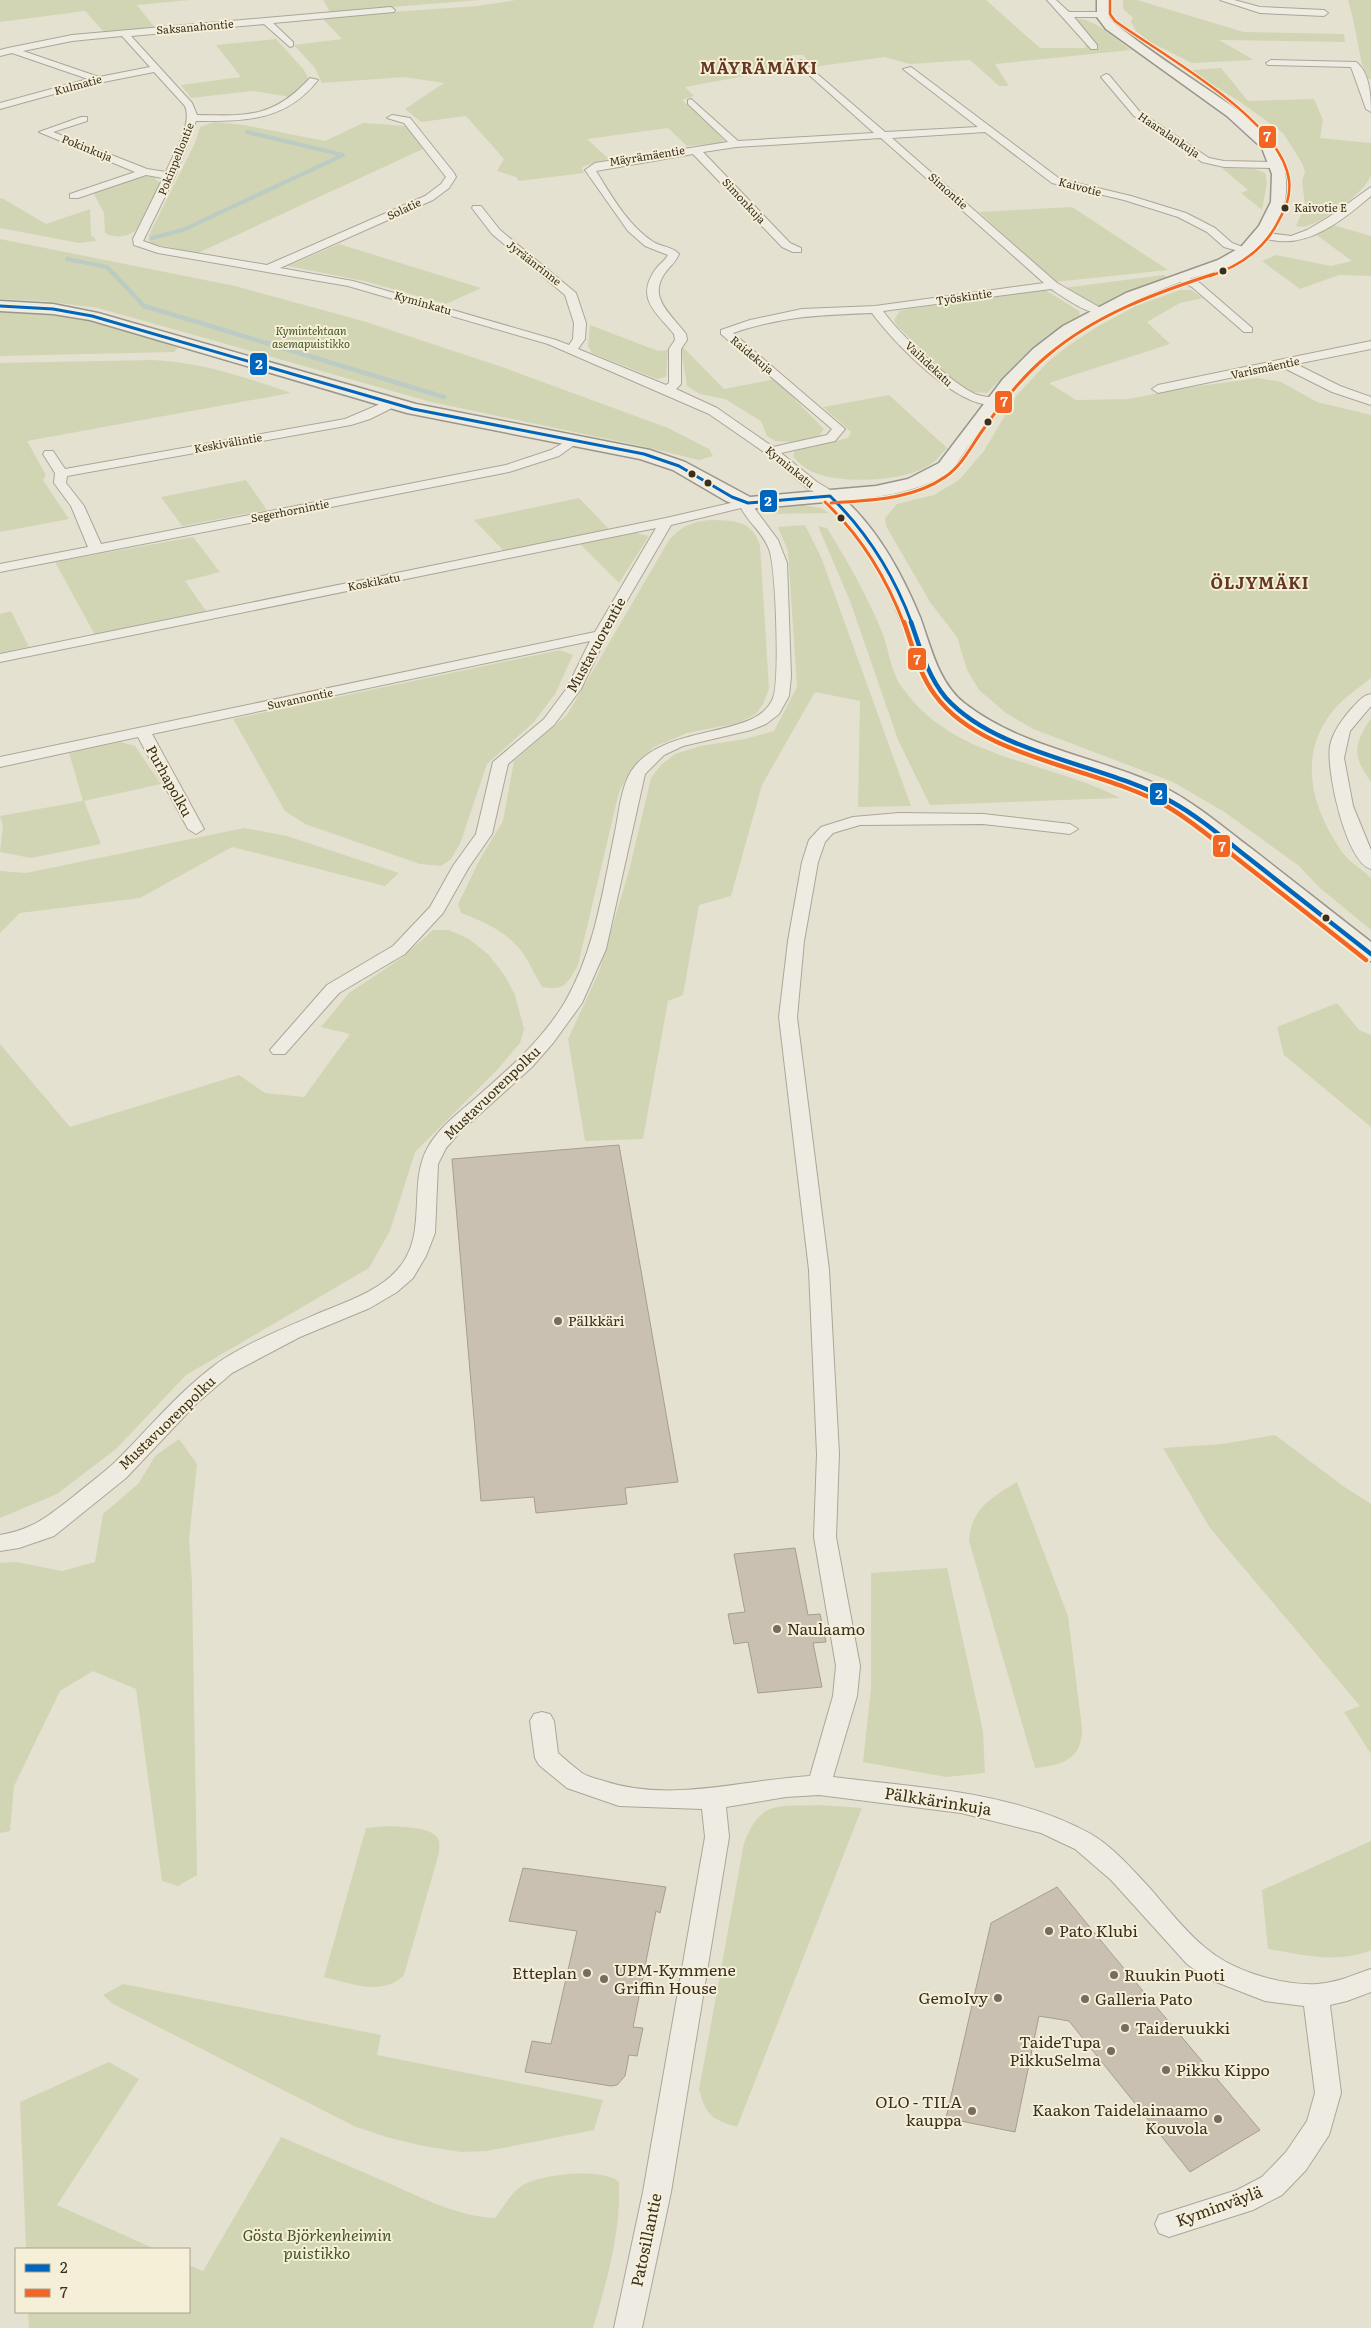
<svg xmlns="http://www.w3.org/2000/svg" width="1371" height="2328" font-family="Literata,serif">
<rect width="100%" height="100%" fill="#e5e1d1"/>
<g fill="#d1d5b4">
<path d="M0 0H190L137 5 155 28 105 33 85 11 0 22Z"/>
<path d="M323 0H480L330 12Z"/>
<path d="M516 0H986L1040 48H1086L1085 45 1096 44 1077 19C1095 18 1116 40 1131 50L995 64 1009 86H999L970 60 910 64 885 57 813 67 803 55H791L800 66 685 87 694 96 682 100 723 139V143L687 146 668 128 587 139 609 159 584 166 582 168 584 173 519 181 516 177 497 171 504 159 466 116 421 122 405 109 444 83 404 77 322 83 315 68 294 45 342 39 321 17 477 6Z"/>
<path d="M1123 0H1137L1244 32 1344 34 1345 42 1219 40 1254 60 1192 63 1150 42 1136 31 1131 22 1133 18 1123 9Z"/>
<path d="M1348 0H1371V79H1368C1366 72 1362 66 1361 60 1357 40 1354 20 1348 0Z"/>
<path d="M276 39 304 70 308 78 305 85 291 97 252 91 191 98 181 85 241 77 216 45Z"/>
<path d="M1221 68 1248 101 1314 99 1323 120 1320 138 1371 143C1371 153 1371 166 1371 175 1366 192 1313 233 1296 226L1305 205 1302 181 1305 172 1302 163 1283 133 1239 101 1193 73V70Z"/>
<path d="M214 122 244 125 325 141 363 123 407 126 423 149 198 253 153 244 148 240 149 235 194 145 200 127Z"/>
<path d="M1222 168 1254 169 1265 173 1267 182 1262 210 1241 193 1248 190Z"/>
<path d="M144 176 153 177 160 183 136 230C128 237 115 239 105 233L104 213 94 194 96 191Z"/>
<path d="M2 198 46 224 90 209 91 235 97 241 79 243 0 228V199Z"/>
<path d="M1072 207 1168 270 1055 282 979 212Z"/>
<path d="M1333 225 1371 236V276L1339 275 1300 289 1262 261 1276 255 1331 266 1352 261 1315 234Z"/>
<path d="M0 239 235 286 363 321 502 367 668 428 709 449 713 456 699 460 646 447 431 402 98 308 42 301 0 299Z"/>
<path d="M339 244 481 288 446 304 364 281 288 266Z"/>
<path d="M1164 275 1167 277 1102 306H1097L1063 288Z"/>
<path d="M1045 290 1079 311 1080 315 1028 352 987 393 971 392 958 385 897 326 894 320 900 311 908 309Z"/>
<path d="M1180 290H1191L1203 298 1180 303 1147 322 1170 344 1049 383 1076 400 1128 399 1192 387 1258 378 1281 382 1317 402 1371 415V678C1360 687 1348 695 1338 705 1297 749 1309 803 1340 849 1348 862 1361 868 1371 878V930L1320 888 1299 866 1226 813 1173 782 1033 729 1006 713 979 690 967 670 957 637 930 602 886 526 885 518 897 504 934 495 959 480 984 451 1017 395 1048 362 1068 346 1095 328 1136 306Z"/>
<path d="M0 311C26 312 52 312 77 317 112 325 145 336 178 348L174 352 0 356Z"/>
<path d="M590 325 658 351 668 350 666 377 657 379 592 353 588 346Z"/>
<path d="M680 344 724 389 775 379 824 429 819 436 793 442 775 441 767 436 761 421 725 399 700 394 687 386Z"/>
<path d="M153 360C201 362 245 377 291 393L27 441 46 475 43 480 69 519 0 532V363Z"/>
<path d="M889 395 947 448C942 453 937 460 931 464 905 483 829 486 804 467 800 464 796 460 793 456L795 451 848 438 851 432 823 407Z"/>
<path d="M246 480 267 510 182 526 161 497Z"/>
<path d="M579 498 609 529 504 551 474 520Z"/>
<path d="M803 505 821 508 829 513 765 514 764 512 775 507Z"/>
<path d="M712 520C736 521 751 520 760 545L769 689 763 704 756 714 738 723 687 733 654 747 633 767 619 792 578 965C567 983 566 991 542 987 534 974 528 958 518 947 503 930 482 921 461 913L458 904 480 859 503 821 514 761 567 715 669 540C682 526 693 521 712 520Z"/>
<path d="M805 525 821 557 911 806 858 807 860 701 815 692 762 785 731 896 699 905 683 995 668 1001 643 1139 585 1141 568 1039 599 972 630 867 651 778 661 765 675 754 700 746 745 739 774 731 797 687 788 551 778 527Z"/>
<path d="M818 526 827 528C848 562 867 595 882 632 888 647 890 665 897 679 899 685 905 690 908 695 958 760 1052 762 1120 798L930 805 898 740 850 601Z"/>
<path d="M636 533 649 536 619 583 580 544Z"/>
<path d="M193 537 220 572 185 581 206 611 95 635 55 562Z"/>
<path d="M11 611 29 647 0 653V614Z"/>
<path d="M560 650 573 655 555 694 534 722 487 764 460 844 450 860 441 866 420 864 305 824 285 811 233 719Z"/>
<path d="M1371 718V782C1352 755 1353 746 1371 718Z"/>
<path d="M121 742 135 746 161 784 84 801 101 844 31 858 0 852 3 826 0 816 83 801 69 753Z"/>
<path d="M244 828 287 836 399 873 385 886 232 847 140 898 20 913 0 933V871L26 873Z"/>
<path d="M433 930H449L469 939 489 955 505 976 515 995 524 1029 520 1043 496 1071 415 1152 390 1231 369 1268 186 1375 116 1449 57 1494 0 1518V1044L70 1127 239 1075 265 1093 304 1097 350 1034 321 1027 349 993 403 957Z"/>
<path d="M1337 1003 1359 1030 1371 1035V1127L1284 1055 1277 1027Z"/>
<path d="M1275 1435 1343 1486 1371 1504V1754L1344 1712 1360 1706 1210 1528 1163 1448 1222 1444Z"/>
<path d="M179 1439 197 1464 189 1540 192 1582 197 1875 178 1886 162 1881 136 1689 93 1671 60 1691 14 1786 10 1831 0 1833V1563L17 1562 62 1571 95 1562 103 1514 139 1483 155 1456Z"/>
<path d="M1017 1482 1068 1616 1082 1728C1083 1758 1063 1766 1035 1768L969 1541C971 1509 992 1497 1017 1482Z"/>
<path d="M947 1568 983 1731 985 1773 946 1777 863 1762 871 1688V1573Z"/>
<path d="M820 1805 862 1808 737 2127C711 2119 707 2116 699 2090L744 1843C761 1799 778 1807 820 1805Z"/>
<path d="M388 1826C400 1827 435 1826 439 1841 440 1845 439 1850 439 1853L404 1975C383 1997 350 1983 324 1977L366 1828Z"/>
<path d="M1371 1841V1950C1338 1964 1303 1955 1268 1949L1262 1890Z"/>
<path d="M123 1984 381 2035 377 2055 603 2100 594 2130 487 2151 461 2152 423 2146 390 2138 356 2127 113 2004 103 1995Z"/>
<path d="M109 2062 139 2079 57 2205 155 2249H26L20 2102Z"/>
<path d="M281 2137C318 2153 356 2169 393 2185 424 2199 461 2217 495 2218 502 2209 510 2195 519 2188 535 2174 603 2167 619 2182 621 2232 607 2281 593 2328H29L28 2312H189V2265L203 2271Z"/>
</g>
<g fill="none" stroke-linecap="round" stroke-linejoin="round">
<g stroke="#bccbc3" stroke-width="4">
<path d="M152 238 183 230 343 155 247 132"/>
<path d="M67 259 107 267 115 276"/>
</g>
<path stroke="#bccbc3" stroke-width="4.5" d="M114 274 144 306 444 397"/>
</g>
<g fill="#c9c0b2" stroke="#a69d90">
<path d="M619 1145 678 1482 625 1488 627 1504 536 1513 534 1497 481 1501 452 1159Z"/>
<path d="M795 1548 808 1615 820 1614 826 1642 813 1643 822 1687 758 1693 748 1642 734 1644 728 1614 745 1612 734 1554Z"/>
<path d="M523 1868 666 1887 660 1913 656 1911 633 2027 643 2028 637 2056 629 2055 625 2076 617 2085 611 2086 525 2072 532 2041 551 2044 577 1931 509 1921Z"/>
<path d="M1057 1887 1111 1953 1260 2130 1190 2172 1069 2021 1039 2016 1015 2132 946 2118 991 1923Z"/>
</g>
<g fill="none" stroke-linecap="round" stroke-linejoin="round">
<g stroke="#aba699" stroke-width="2">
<g id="street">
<path d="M1047 0H1056L1069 12H1105L1106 14 1102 17H1074L1097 45V49H1091Z"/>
<path d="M1220 0H1234L1260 7 1324 10 1328 13 1324 16 1260 13Z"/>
<path d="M391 7 395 10 394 12 273 23 293 42V46L290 47 264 24 131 36 192 103 197 115C248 116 273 118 310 78L318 80C285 122 245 121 196 121L175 176 143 241 160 247 267 265 425 196 441 184 446 177 404 123 387 118 392 115 410 118 454 173 456 177 449 188 433 200 280 268 353 281 556 340 569 345 573 339 574 323 565 295 492 234 472 208 473 206H481L500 230 576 293 586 323 585 339 578 349 666 385 669 383V349L675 340 674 334C657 313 635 299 655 270 659 264 665 261 668 255L645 246 628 231 585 170 595 163 728 142 688 104V100L691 99 738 141 874 133 798 65 796 63 801 60 885 132 978 127 903 69 911 67 1060 179 1131 196 1186 213 1215 228 1232 243 1251 250 1246 253 1224 247 1207 232 1178 217 1124 200 1052 183 985 132 892 138 1057 283 1106 311 1104 313C1090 317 1062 296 1051 289L883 311C899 334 951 383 975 394 982 397 991 397 998 398L1000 401 998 404C961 413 892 341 872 313 820 315 783 316 733 333L845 429 835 441 781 453 817 482 835 493 837 496 835 499 830 500 807 488 767 454 709 414 548 344 348 286 158 253 134 245 133 239 163 178 146 175 78 198H70V194L135 172 39 132 81 117H87V121L53 132 147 169 166 172C173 154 193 125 185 106L154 72 83 86 0 109V103L88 79 12 53 0 56V50L8 48 72 35ZM122 36 150 67 99 77 23 51 72 41ZM881 138 1044 283 875 306 802 309 750 320 721 330V334L832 429 827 435 773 447 717 408 676 389 681 384V349L687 340 686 334C672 315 647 298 665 273 670 266 676 262 679 254 672 246 660 247 652 241 627 224 611 195 596 171L693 154 782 247 793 252H801V248L790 243 703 152 736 147Z"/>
<path d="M1271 60 1356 62C1370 72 1371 97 1371 112L1366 109 1351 67 1268 65 1266 63Z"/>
<path d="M1106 74 1109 75 1140 112 1209 158 1224 161 1278 162 1283 165 1278 168 1224 167 1202 162 1134 116 1101 77Z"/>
<path d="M1371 187V196C1344 219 1309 248 1272 240 1265 239 1258 239 1254 235L1259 232 1291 236 1307 230 1329 217Z"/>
<path d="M1180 274 1200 283 1252 328V332H1244L1192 287 1176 279 1174 277Z"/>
<path d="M1371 341V349L1296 364 1340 386 1371 397V405L1332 392 1282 367 1158 393 1152 389 1158 385Z"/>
<path d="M392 399 398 403 396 406 370 419 351 425 67 476 66 483 84 506 101 544 506 465 551 450 575 436 581 440 559 456 509 472 0 572V564L88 547 71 506 54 483 55 473 43 454 45 451H53L65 469 345 419Z"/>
<path d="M748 499 753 500 755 509 778 540 787 563 791 676 789 696 779 714 766 724 751 730 683 746 664 755 645 774 606 949 582 1003 553 1043 532 1067 460 1132 446 1148 438 1164 435 1233 426 1256 413 1278 397 1292 370 1308 300 1337 232 1373 197 1403 126 1478 54 1536 19 1548 0 1551V1535C34 1529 48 1516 74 1496 87 1485 101 1475 113 1464 147 1431 177 1393 215 1365 243 1344 292 1325 324 1311 349 1301 380 1290 398 1269 429 1234 407 1184 428 1147 440 1126 461 1111 478 1096 510 1068 543 1039 565 1002 595 950 603 889 615 832 619 813 621 786 632 770 665 722 757 740 773 698 780 681 776 567 769 549 763 533 749 523 741 508L671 525 607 635 581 689 554 725 508 764 492 834 469 867 443 913 405 954 339 993 285 1054H273L270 1050 327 985 393 946 430 907 453 866 476 834 493 762 544 719 567 688 590 641 152 734 204 829 196 834 188 829 138 737 0 767V757L595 632 656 528 0 662V654L666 518Z"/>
<path d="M1371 694V706L1350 731 1344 758 1353 806 1371 850V869C1346 863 1326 770 1330 746 1333 731 1343 718 1353 707 1358 702 1363 695 1371 694Z"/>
<path d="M899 813 983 814 1070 824 1078 829 1070 834 983 824 860 825 833 833 825 842 818 862 804 941 797 1017 829 1270 839 1454 836 1537 860 1666 857 1696 833 1777C919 1788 1014 1791 1091 1834 1112 1846 1131 1868 1147 1885 1166 1906 1185 1932 1207 1949 1233 1971 1282 1986 1317 1984 1336 1983 1353 1975 1371 1969V1992L1347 2001 1330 2005 1341 2093 1329 2135 1306 2170 1282 2195 1253 2210 1169 2237 1159 2233 1155 2224 1159 2215 1237 2190 1262 2177 1286 2152 1307 2121 1315 2093 1304 2006 1265 2001 1206 1978 1187 1964 1111 1880 1075 1849 1041 1833 961 1813 819 1795 786 1797 726 1807 729 1837 671 2192 642 2328H614L643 2192 705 1837 702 1809 619 1806 567 1788 539 1765 535 1758 530 1721 534 1714 542 1712 550 1714 554 1721 558 1753C566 1760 574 1767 582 1773 588 1777 597 1779 604 1781 671 1803 742 1780 810 1776L833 1696 836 1666 814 1537 817 1454 809 1270 779 1017 788 941 802 862 809 840 821 827 853 817Z"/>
</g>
</g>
<g stroke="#9a958a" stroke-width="3">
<path id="secondary" d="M1097 0H1109V17L1114 23C1146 48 1180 71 1213 93 1235 108 1258 123 1273 145 1301 183 1282 235 1244 259 1225 271 1203 274 1183 281 1141 297 1098 315 1062 342 1016 376 984 425 951 471 920 492 883 497 845 500 879 531 903 576 920 617 931 647 938 682 964 703 1024 750 1103 757 1169 790 1199 806 1225 829 1252 849 1292 880 1331 911 1371 942V961L1363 959C1322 927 1282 895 1241 863 1214 841 1186 818 1155 801 1090 764 1006 761 948 711 921 687 913 651 900 618 884 575 860 533 825 502L748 509 726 501 673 470 640 459 407 413 90 320 53 314 0 311V301L53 304 98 313 416 404 650 450 685 462 750 497 876 486 908 479 939 463 1003 379 1033 349 1063 326 1126 293 1218 260 1241 247 1259 226 1271 202 1272 174 1262 148 1227 116 1106 29 1097 17Z"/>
</g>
<use href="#street" fill="#eeebe2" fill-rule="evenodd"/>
<use href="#secondary" fill="#eeebe2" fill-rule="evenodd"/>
<g stroke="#f5efd8" stroke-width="5.5">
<path id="bus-1-far1" d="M0 306 53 309 92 316 413 409 644 454 679 466 732 497 748 503 830 496C867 532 894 575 912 624"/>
</g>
<g stroke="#f5efd8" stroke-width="8">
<path id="bus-1" d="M911 622C920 648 928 677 946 698 999 756 1105 763 1172 802 1199 817 1222 837 1246 856 1287 888 1329 921 1371 954"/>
</g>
<g stroke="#f5efd8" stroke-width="4.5">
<path id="bus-2-far2" d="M1110 0V14L1115 21C1162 55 1281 119 1289 180 1291 194 1286 208 1279 220 1265 249 1240 266 1210 276"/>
</g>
<g stroke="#f5efd8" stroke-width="5.5">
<g id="bus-2-far1">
<path d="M825 502C861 536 886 577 904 624"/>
<path d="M831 503C869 500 912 500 945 477 963 465 972 444 985 427 1003 401 1023 376 1047 356 1095 315 1155 293 1214 274"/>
</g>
</g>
<g stroke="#f5efd8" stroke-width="8">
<path id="bus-2" d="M904 622C913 647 919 674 935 695 982 760 1100 767 1168 807 1195 823 1219 844 1244 864 1285 896 1326 928 1366 960"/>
</g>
<use href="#bus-1-far1" stroke="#0065bd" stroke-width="3"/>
<use href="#bus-1" stroke="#0065bd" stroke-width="4.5"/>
<use href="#bus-2-far2" stroke="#f26522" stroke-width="2.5"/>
<use href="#bus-2-far1" stroke="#f26522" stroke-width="3"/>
<use href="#bus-2" stroke="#f26522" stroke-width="4.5"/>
</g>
<g fill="#3a2f21" stroke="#f5efd8" stroke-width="2">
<circle cx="1285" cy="208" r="4.5"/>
<circle cx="1223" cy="271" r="4.5"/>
<circle cx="988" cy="422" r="4.5"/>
<circle cx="692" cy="474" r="4.5"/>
<circle cx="708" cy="483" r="4.5"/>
<circle cx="841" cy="518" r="4.5"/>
<circle cx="1326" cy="918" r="4.5"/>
</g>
<g fill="#766d5f" stroke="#f5efd8" stroke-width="2">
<circle cx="558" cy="1321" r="5"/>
<circle cx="777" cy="1629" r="5"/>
<circle cx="1049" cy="1931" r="5"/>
<circle cx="587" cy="1973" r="5"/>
<circle cx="1114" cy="1975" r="5"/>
<circle cx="604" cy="1979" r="5"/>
<circle cx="998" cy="1998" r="5"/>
<circle cx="1085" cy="1999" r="5"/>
<circle cx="1125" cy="2028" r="5"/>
<circle cx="1111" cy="2051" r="5"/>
<circle cx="1166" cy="2070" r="5"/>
<circle cx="972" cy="2111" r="5"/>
<circle cx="1218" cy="2119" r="5"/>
</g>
<g text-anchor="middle" stroke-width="4" stroke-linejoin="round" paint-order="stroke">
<g font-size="11" fill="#3a2f21" stroke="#f5efd8">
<text transform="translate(195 27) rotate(-5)" y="4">Saksanahontie</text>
<text transform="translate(78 85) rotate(-15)" y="4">Kulmatie</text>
<text transform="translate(1169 135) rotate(34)" y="4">Haaralankuja</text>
<text transform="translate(87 148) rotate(22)" y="4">Pokinkuja</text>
<text transform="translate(647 156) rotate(-9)" y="4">Mäyrämäentie</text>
<text transform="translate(176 159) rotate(-68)" y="4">Pokinpellontie</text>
<text transform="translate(1080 187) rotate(15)" y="4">Kaivotie</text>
<text transform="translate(948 191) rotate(42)" y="4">Simontie</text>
<text transform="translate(744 201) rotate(47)" y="4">Simonkuja</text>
<text transform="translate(404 209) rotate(-25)" y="4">Solatie</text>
<text transform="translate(534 263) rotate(38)" y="4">Jyräänrinne</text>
<text transform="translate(964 297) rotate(-8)" y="4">Työskintie</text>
<text transform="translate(423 303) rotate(16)" y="4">Kyminkatu</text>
<text transform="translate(752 355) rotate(40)" y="4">Raidekuja</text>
<text transform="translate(929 364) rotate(43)" y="4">Vaihdekatu</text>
<text transform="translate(1265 368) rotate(-12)" y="4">Varismäentie</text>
<text transform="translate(228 443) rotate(-10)" y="4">Keskivälintie</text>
<text transform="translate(790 467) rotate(39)" y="4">Kyminkatu</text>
<text transform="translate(290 511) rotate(-11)" y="4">Segerhornintie</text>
<text transform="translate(374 582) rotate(-11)" y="4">Koskikatu</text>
<text transform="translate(300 699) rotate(-12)" y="4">Suvannontie</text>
</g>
<g font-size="11" fill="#3a2f21" stroke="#f5efd8" text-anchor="start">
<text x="1294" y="212">Kaivotie E</text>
</g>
<g font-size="11" font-style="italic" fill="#465529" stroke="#f5efd8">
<text x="311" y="335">Kymintehtaan<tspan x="311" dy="13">asemapuistikko</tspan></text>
</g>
<g font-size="14" fill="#3a2f21" stroke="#f5efd8">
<text transform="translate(596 645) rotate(-61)" y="5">Mustavuorentie</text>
<text transform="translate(169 781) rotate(61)" y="5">Purhapolku</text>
<text transform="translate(492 1093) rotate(-44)" y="5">Mustavuorenpolku</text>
<text transform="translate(167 1423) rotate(-44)" y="5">Mustavuorenpolku</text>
</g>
<g font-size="14" fill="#3a2f21" stroke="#f5efd8" text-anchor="start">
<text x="568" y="1326">Pälkkäri</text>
</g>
<g font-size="16" font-weight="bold" letter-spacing="1" fill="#653622" stroke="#f5efd8">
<text x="759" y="74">MÄYRÄMÄKI</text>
<text x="1260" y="589">ÖLJYMÄKI</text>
</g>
<g font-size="16" fill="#3a2f21" stroke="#f5efd8" text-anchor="start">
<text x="787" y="1635">Naulaamo</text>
<text x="1059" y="1937">Pato Klubi</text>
<text x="614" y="1976">UPM-Kymmene<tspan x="614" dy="18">Griffin House</tspan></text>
<text x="577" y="1979" text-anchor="end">Etteplan</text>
<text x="1124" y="1981">Ruukin Puoti</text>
<text x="988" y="2004" text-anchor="end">GemoIvy</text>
<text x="1095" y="2005">Galleria Pato</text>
<text x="1135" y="2034">Taideruukki</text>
<text x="1101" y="2048" text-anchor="end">TaideTupa<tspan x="1101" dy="18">PikkuSelma</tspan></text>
<text x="1176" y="2076">Pikku Kippo</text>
<text x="962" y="2108" text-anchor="end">OLO - TILA<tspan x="962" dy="18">kauppa</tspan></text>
<text x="1208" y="2116" text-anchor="end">Kaakon Taidelainaamo<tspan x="1208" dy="18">Kouvola</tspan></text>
</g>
<g font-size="16" fill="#3a2f21" stroke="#f5efd8">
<text transform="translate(938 1801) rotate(9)" y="6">Pälkkärinkuja</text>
<text transform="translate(1219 2206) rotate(-20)" y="6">Kyminväylä</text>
<text transform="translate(646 2240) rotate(-78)" y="6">Patosillantie</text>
</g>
<g font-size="16" font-style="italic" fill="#465529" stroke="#f5efd8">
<text x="317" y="2241">Gösta Björkenheimin<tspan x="317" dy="18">puistikko</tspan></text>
</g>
</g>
<g stroke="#f5efd8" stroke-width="2">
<rect x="1258" y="125" width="19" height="24" rx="5" fill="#f26522"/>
<rect x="249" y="352" width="19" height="24" rx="5" fill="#0065bd"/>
<rect x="994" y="390" width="19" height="24" rx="5" fill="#f26522"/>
<rect x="759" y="489" width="19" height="24" rx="5" fill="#0065bd"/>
<rect x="907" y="647" width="20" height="24" rx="5" fill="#f26522"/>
<rect x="1149" y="782" width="19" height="24" rx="5" fill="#0065bd"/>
<rect x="1212" y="834" width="19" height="24" rx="5" fill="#f26522"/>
</g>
<g font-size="14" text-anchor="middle" font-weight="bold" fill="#fff">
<text x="1267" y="141">7</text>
<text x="259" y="369">2</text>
<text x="1004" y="406">7</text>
<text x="768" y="506">2</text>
<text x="917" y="664">7</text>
<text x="1159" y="799">2</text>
<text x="1222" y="851">7</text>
</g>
<rect x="15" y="2248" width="175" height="65" fill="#f5efd8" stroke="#aaa28f"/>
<rect x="25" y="2264" width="25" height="8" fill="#0065bd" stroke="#aaa28f"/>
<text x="60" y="2273" font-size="15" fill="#3a2f21">2</text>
<rect x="25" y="2289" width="25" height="8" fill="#f26522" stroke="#aaa28f"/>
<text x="60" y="2298" font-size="15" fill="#3a2f21">7</text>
</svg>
